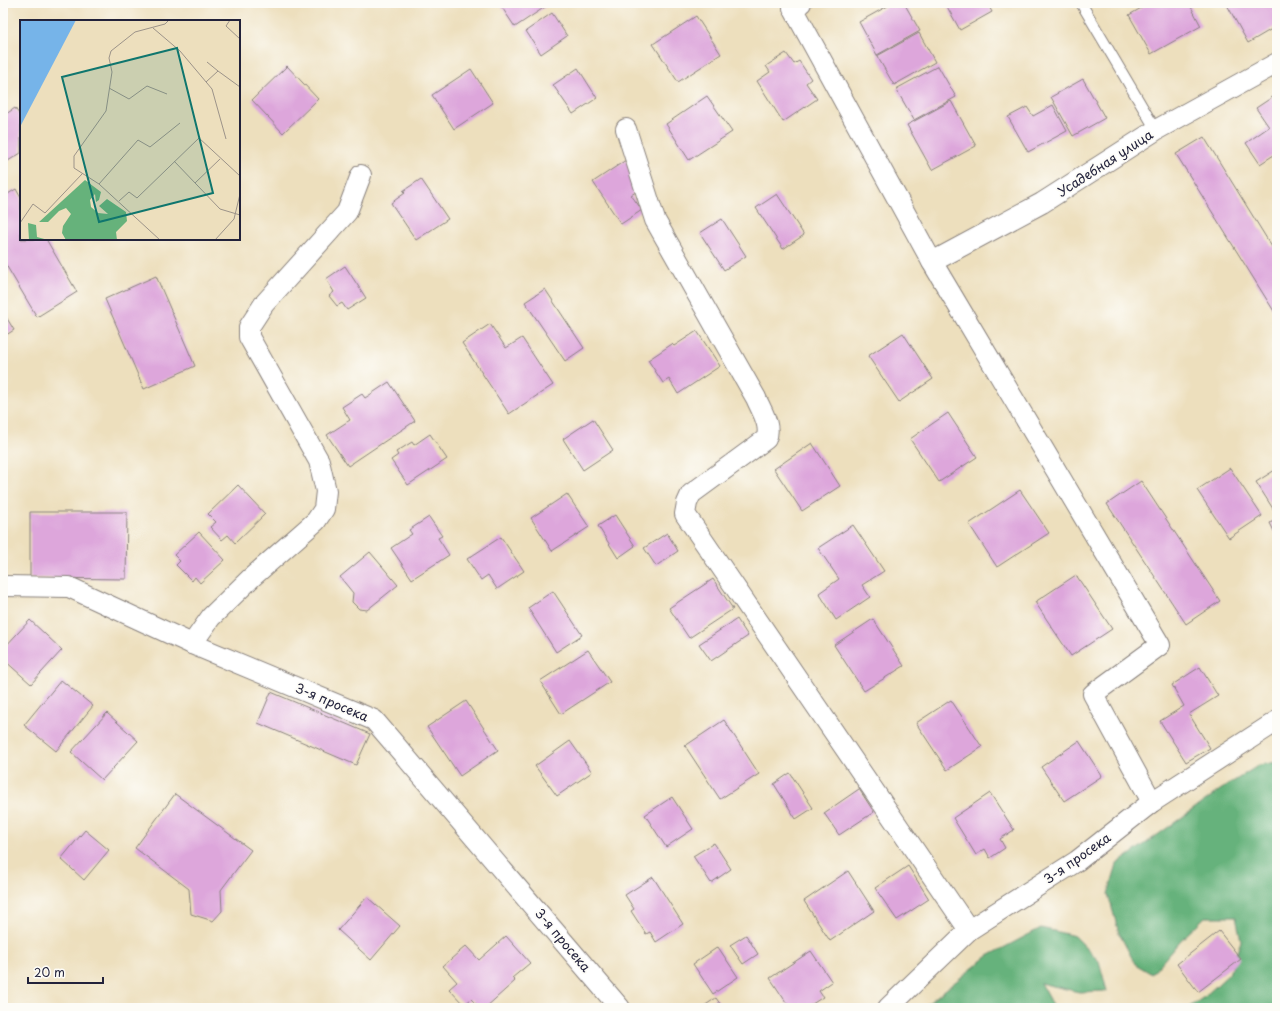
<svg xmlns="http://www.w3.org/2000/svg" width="1280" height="1011" font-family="'Playpen Sans',sans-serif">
<rect width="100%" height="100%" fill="#fdfcf7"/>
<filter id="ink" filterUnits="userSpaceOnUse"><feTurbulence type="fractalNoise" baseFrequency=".025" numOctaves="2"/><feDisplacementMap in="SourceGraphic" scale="8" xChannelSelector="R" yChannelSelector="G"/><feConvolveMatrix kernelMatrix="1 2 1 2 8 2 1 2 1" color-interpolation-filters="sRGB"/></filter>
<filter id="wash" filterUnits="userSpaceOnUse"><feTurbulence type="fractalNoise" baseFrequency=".012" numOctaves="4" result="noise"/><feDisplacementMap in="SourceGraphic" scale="16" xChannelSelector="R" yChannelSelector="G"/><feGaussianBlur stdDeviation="0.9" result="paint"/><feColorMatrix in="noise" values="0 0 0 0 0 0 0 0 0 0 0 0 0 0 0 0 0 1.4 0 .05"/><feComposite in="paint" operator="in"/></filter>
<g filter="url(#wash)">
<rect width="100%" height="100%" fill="#eddfbd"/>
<g fill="#66b27b" stroke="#446a5b">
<path d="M1277 762V1008H1188L1204 997 1229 974 1241 941 1236 917H1205L1180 941 1152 974 1135 964 1119 933 1108 894 1117 864 1220 790 1259 765Z"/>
<path d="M1041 928 1075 936 1099 961 1107 991 1079 992 1040 983 1054 1008H922L988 956Z"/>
</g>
<g id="blocks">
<g fill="#dda6db">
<path d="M499 3H551L515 27Z"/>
<path d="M893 3H904L920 31 877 55 859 22Z"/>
<path d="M945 3H987L992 12 960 30Z"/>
<path d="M1150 3H1189L1201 26 1151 54 1129 15Z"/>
<path d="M1226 3H1273L1277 11V26L1248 43Z"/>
<path d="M552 13 567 36 541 54 526 31Z"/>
<path d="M696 16 721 54 678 82 653 44Z"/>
<path d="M919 33 935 62 894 85 877 56Z"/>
<path d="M786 53 794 64 799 61 811 79 806 83 817 99 783 122 757 81 770 72 766 66Z"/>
<path d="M287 66 318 99 283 133 252 100Z"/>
<path d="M938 66 956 97 914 120 896 89Z"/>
<path d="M578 68 597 98 573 114 553 85Z"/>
<path d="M471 69 493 103 454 129 432 95Z"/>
<path d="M1083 79 1105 118 1073 136 1051 97Z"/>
<path d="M1277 94V153L1260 164 1246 143 1269 127 1256 108Z"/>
<path d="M707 96 732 132 689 160 666 124Z"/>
<path d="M951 101 976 146 932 170 907 125Z"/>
<path d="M1053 105 1067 131 1028 152 1008 117 1027 107 1033 116Z"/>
<path d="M15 108 21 117V153L3 164V116Z"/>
<path d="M1204 137 1272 247 1277 244V316L1176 154Z"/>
<path d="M626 160 644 187 631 195 642 210 621 224 593 182Z"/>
<path d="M421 179 448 219 416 240 391 203 405 193 403 191Z"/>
<path d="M16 189 21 198V239H46L77 292 37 317 3 260V197Z"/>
<path d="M777 194 804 235 783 249 756 208Z"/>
<path d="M722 219 746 256 724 270 700 233Z"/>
<path d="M345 266 366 298 347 310 342 303 337 306 329 296 334 292 326 279Z"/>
<path d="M156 276 195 366 144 389 105 299Z"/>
<path d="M545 289 584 348 565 361 525 302Z"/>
<path d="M3 312 14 330 3 337Z"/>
<path d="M490 324 506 348 522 338 553 385 509 414 462 343Z"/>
<path d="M697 331 720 366 678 394 669 379 663 383 648 360 672 344 674 346Z"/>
<path d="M903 333 933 379 899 402 868 356Z"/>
<path d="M389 382 415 421 348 466 327 435 350 420 342 407 362 394 365 398Z"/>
<path d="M948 413 977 457 939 482 910 439Z"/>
<path d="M593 419 613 450 583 470 563 439Z"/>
<path d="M430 434 447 459 408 485 391 460 398 455 396 452 412 442 414 445Z"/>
<path d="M812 443 840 486 802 511 774 469Z"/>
<path d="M1230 468 1262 516 1229 538 1197 490Z"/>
<path d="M1275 470 1277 473V515L1256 482Z"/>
<path d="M1141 481 1220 601 1186 624 1107 504Z"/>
<path d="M238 485 265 514 235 543 228 535 222 540 210 527 216 522 208 514Z"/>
<path d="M1020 490 1049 533 997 567 969 524Z"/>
<path d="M567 494 589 527 552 551 531 518Z"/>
<path d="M30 512H127L126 579 30 578Z"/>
<path d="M615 515 635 546 618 558 598 526Z"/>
<path d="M429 517 442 536 438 538 449 555 412 579 391 548 412 534 409 530Z"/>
<path d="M1277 519V532L1275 533 1270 523Z"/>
<path d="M853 525 884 571 862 585 870 597 836 620 819 593 839 579 818 548Z"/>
<path d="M199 532 225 560 200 583 195 577 192 581 176 565 180 561 174 555Z"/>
<path d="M667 533 678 551 656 566 644 548Z"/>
<path d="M501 537 524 571 497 589 488 575 481 580 467 559Z"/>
<path d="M370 552 398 585 367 610 359 609 352 602 353 593 340 577Z"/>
<path d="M1076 575 1112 629 1071 656 1035 602Z"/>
<path d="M713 579 733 609 689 638 669 608Z"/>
<path d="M553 591 582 635 556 652 528 608Z"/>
<path d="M737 619 748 636 711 661 699 644Z"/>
<path d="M873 619 904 666 864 691 834 645Z"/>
<path d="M30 620 62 650 31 684 3 659V649Z"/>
<path d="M588 650 610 682 561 714 540 681Z"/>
<path d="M1200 667 1218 696 1189 714 1210 748 1186 762 1160 721 1184 706 1172 685Z"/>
<path d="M61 680 93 706 56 751 24 725Z"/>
<path d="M271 692 370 734 356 765 258 723Z"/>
<path d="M951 700 982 747 947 770 916 723Z"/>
<path d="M466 701 498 750 460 776 427 727Z"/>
<path d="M107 713 138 741 102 780 71 752Z"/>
<path d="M724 720 759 774 720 799 685 746Z"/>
<path d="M570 741 592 772 557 796 535 766Z"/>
<path d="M1079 741 1102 776 1064 801 1041 767Z"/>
<path d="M790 773 813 808 796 819 774 784Z"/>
<path d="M859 789 874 812 839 835 824 813Z"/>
<path d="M990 793 1014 830 1000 839 1005 848 990 858 985 849 976 855 953 818Z"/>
<path d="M175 794 251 850 221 890 222 911 213 921 191 914 189 889 135 848Z"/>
<path d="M672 797 693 829 666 847 645 815Z"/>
<path d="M85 830 109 850 84 880 61 859Z"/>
<path d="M714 843 731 869 711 883 693 856Z"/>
<path d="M908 866 929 899 897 920 875 888Z"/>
<path d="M848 871 874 911 830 941 804 901Z"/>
<path d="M653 877 683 924 656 942 650 932 646 934 631 911 634 909 625 895Z"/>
<path d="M367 897 400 926 371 960 338 930Z"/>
<path d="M1219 931 1241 959 1198 992 1177 964Z"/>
<path d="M746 935 758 954 743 964 730 945Z"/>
<path d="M506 936 530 963 512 978 515 981 485 1008H480L471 999 464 1005 449 989 457 982 443 966 466 946 479 960Z"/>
<path d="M718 947 738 977 713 994 693 964Z"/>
<path d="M811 951 832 982 819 991 823 997 806 1008H790L770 978Z"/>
<path d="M716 998 723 1008H701Z"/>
</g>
</g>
</g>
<g filter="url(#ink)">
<use href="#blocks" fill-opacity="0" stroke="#88807c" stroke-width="1"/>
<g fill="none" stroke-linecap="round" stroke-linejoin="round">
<g stroke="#88807c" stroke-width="12">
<path id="service" d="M1081 3 1156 130"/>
</g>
<g stroke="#88807c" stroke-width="22">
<g id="minor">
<path d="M801 3 793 8 932 262 1160 645 1093 694 1152 802"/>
<path d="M626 129 655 220 756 398C761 410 772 426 766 439L691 494 687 503 685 514 969 930"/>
<path d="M932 262 1042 203 1156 130 1277 63"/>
<path d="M3 586 69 587 192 644 374 720 620 1008"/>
<path d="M192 644 211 617 251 578 316 521 324 509 326 491 319 461 249 337V327L264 304 347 212 361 175"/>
<path d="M888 1008 969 930 1077 861 1152 802 1277 721"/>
</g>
</g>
<use href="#service" stroke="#fff" stroke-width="10"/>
<use href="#minor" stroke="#fff" stroke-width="20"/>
</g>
</g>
<g text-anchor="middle" stroke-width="3.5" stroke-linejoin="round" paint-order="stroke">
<g font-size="13" fill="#22223b" stroke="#fdfcf7">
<text transform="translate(1105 163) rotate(-33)" y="5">Усадебная улица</text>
<text transform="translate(332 702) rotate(23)" y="5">3-я просека</text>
<text transform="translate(1077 858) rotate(-35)" y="5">3-я просека</text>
<text transform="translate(563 940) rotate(50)" y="5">3-я просека</text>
</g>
</g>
<g transform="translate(20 20)">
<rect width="220" height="220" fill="#eddfbd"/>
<path d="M65 160 81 172 79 180 76 182 75 174 70 180 71 187 78 193 88 194 79 186 87 179 106 192 107 201 96 212 97 220H46L42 213 43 206 51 194 46 188 39 191 28 202H19ZM8 203 16 205 17 217 28 220H9Z" fill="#66b27b"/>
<path d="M0 0H56L0 107Z" fill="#76b4e9"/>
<path fill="none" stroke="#9c9389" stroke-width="1" d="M210 0 206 6 220 19M133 8 160 31 192 69 206 119M187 42 198 51M186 62 198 51 220 67M89 68 109 79 127 66 147 74M154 141 200 189 220 195M175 163 200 139M79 164 118 120 130 127 160 103M99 181 109 172 117 178 179 118 220 156M0 203 13 184 25 193 62 154M140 220 79 164 54 148V136L86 91 92 52 89 38 91 31 115 12 145 4 149 0M195 220 214 199 220 174"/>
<path fill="#0f766e" fill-opacity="0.15" stroke="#0f766e" stroke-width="2" d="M157 28 193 173 79 202 42 57Z"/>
<rect width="220" height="220" fill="none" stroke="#22223b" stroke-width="2"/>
</g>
<rect width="1280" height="1011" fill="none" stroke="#fdfcf7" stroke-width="16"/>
<path d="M28 977v6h75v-6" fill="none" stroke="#22223b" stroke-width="2"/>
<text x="34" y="977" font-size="12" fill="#22223b" stroke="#fdfcf7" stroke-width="3" paint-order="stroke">20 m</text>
</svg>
